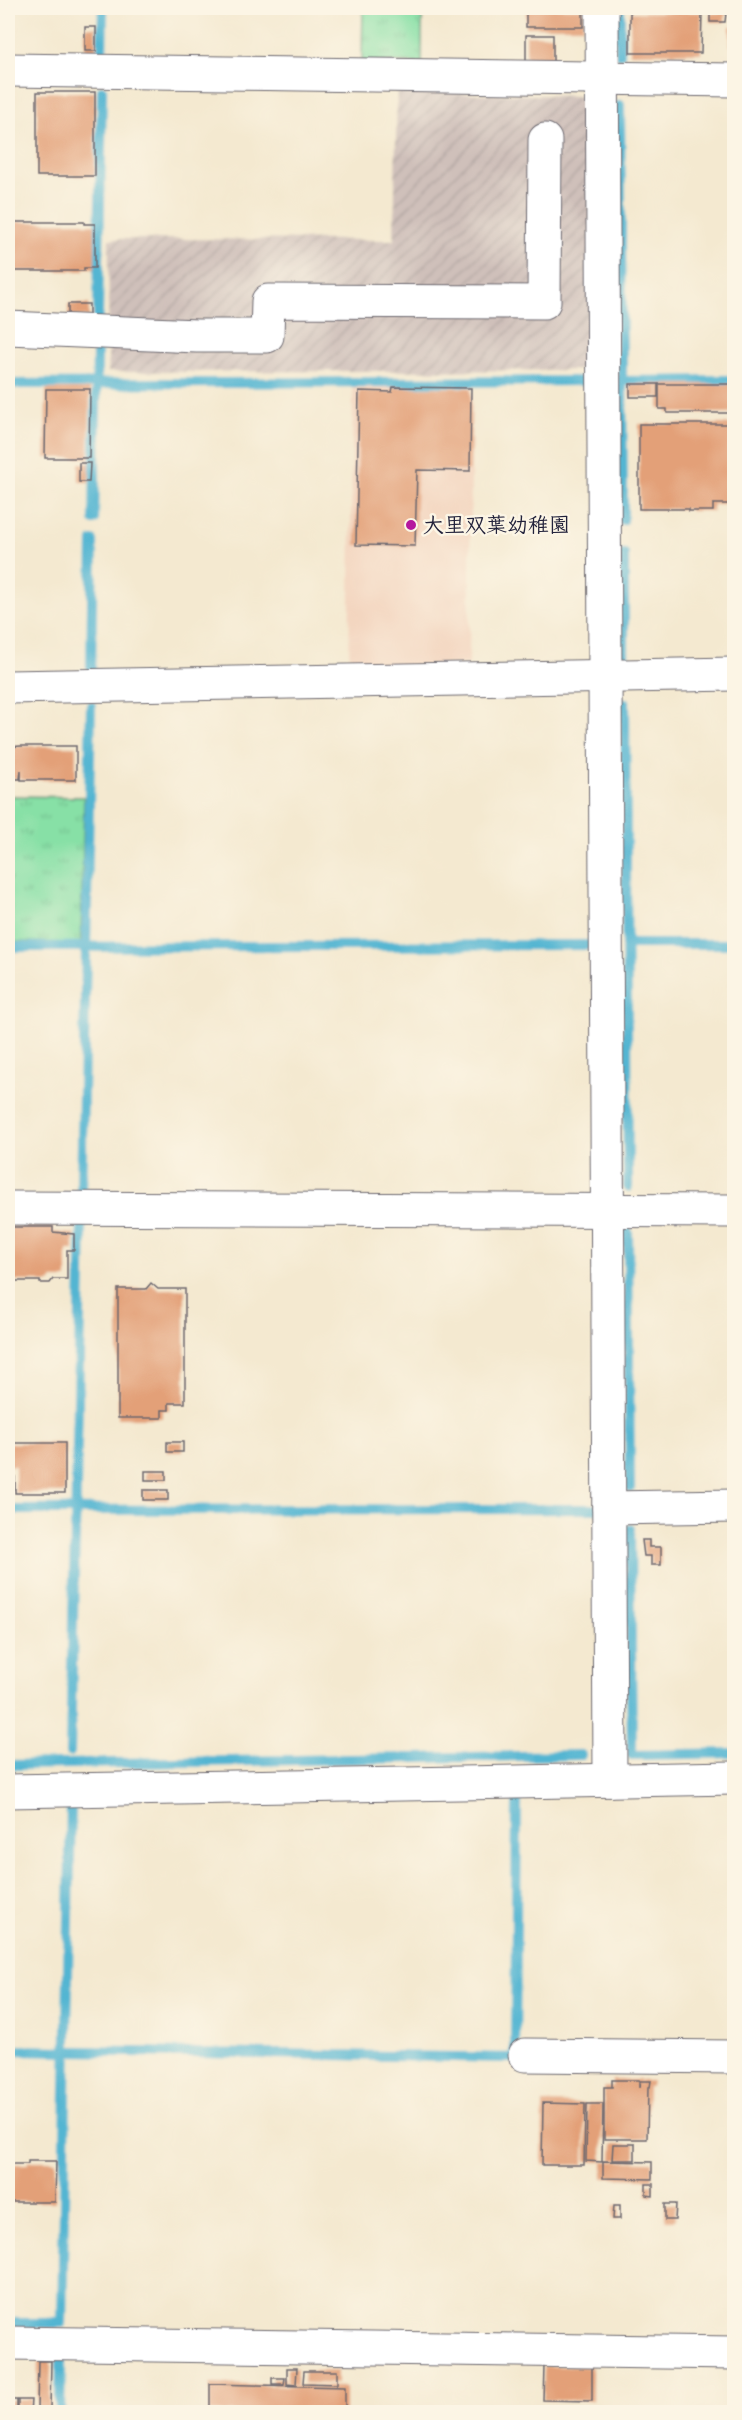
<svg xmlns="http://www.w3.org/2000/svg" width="742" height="2420" font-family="'Playpen Sans','Klee One',sans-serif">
<defs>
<pattern id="industrial-furrows" width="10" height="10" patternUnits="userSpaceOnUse" patternTransform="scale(1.5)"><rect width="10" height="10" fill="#cfc0ba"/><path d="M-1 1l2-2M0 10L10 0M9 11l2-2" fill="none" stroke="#b1a5a1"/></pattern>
<pattern id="grass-tufts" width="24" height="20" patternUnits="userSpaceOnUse" patternTransform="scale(1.5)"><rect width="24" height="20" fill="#87e0a6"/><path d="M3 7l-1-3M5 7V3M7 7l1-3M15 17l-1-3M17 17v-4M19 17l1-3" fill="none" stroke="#74c090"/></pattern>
</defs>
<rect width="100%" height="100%" fill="#fcf5e5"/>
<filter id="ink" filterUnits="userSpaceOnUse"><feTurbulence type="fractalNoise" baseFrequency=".0167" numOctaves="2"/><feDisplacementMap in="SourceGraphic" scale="12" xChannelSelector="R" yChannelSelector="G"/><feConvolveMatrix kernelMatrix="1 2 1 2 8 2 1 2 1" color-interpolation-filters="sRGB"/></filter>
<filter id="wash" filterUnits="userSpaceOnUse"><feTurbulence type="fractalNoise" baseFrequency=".008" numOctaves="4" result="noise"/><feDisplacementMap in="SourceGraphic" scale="24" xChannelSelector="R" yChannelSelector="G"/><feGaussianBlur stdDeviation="1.35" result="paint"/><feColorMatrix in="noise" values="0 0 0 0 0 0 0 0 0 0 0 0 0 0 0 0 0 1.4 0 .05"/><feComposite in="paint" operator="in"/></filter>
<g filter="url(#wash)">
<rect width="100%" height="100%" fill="#f4e9d0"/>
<path fill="#f3d4be" d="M353 385H472L469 664 349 667Z"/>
<path fill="url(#industrial-furrows)" d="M397 92 577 96 589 105 591 370 108 372 109 239 394 240Z"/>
<g fill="url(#grass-tufts)" stroke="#548170" stroke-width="1.5">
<path d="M363 8H422V63L362 62Z"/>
<path d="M8 796 84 797 81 943 8 942Z"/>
</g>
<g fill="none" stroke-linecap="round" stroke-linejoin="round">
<g stroke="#53b5d2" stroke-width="10">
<path d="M620 8V54"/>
<path d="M102 54 103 8"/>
<path d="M620 105 623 520"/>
<path d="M98 317 102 90"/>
<path d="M622 381 734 380"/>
<path d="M8 384 588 381"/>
<path d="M94 520 97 354"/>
<path d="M624 554V655"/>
<path d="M91 670 93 541"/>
<path d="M625 703 628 1187"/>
<path d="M626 944H734"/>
<path d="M8 947 592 945"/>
<path d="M81 1193 91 706"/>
<path d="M628 1232 630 1488"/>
<path d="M8 1510 595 1509"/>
<path d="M630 1529 632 1755"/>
<path d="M70 1752 82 1226"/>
<path d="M636 1755 734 1753"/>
<path d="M8 1765 581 1755"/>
<path d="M8 2050 515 2058 517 1795"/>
<path d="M8 2323H62L71 1802"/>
<path d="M60 2412 61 2361"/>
</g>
</g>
<g id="blocks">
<g fill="#e3a078">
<rect x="526" y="8" width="57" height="19"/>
<path d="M630 12H702L701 53H630Z"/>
<path d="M710 13H726L725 22H710Z"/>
<rect x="730" y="26" width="4" height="20"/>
<rect x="85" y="27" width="11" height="24"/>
<rect x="526" y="35" width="27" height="28"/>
<rect x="37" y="92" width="58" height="84"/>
<path d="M12 222H84V224H95V268H84V271H12Z"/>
<path d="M68 304H89V317L68 316Z"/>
<rect x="630" y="384" width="28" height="13"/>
<path d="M659 384H734V413H667V409H659Z"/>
<path d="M393 387 471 388 470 471 417 470 415 546 356 545 359 391 392 392Z"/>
<path d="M46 389H90L89 458H45Z"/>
<path d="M639 424H734V504H713V511H689V509H639Z"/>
<path d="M79 463H90L89 482H79Z"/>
<path d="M21 746H76V780H21V770L20 779H8V747Z"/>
<path d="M8 1227H53V1232L74 1234V1250H67V1279H53L50 1283H40V1281H8Z"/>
<path d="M151 1283 158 1289H185V1403H169V1410H162V1418H118V1289H146Z"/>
<rect x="167" y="1442" width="16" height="10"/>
<path d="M8 1443H65V1493H15V1466H8Z"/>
<rect x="145" y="1471" width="21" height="9"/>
<rect x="143" y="1490" width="25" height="10"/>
<path d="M642 1540H649V1547H661V1565H651V1556H644Z"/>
<path d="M612 2080H639V2088L640 2081H651L650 2087H648L647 2139H604V2087H612Z"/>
<path d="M543 2103 585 2104 584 2165H542Z"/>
<path d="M587 2104H603L602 2162 586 2161Z"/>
<path d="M613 2144H635V2160H612Z"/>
<path d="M28 2161H56L55 2202H9L8 2164H28Z"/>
<path d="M603 2161 652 2162V2179L603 2178Z"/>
<path d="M646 2184H653V2196L646 2195Z"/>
<path d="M665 2204H676L675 2220H665Z"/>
<path d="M614 2205H620V2219H613Z"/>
<path d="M38 2361H51L50 2409H37Z"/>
<path d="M544 2366 592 2367V2401L543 2400Z"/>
<path d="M287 2368H297L296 2385 287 2384Z"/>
<path d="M304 2371H337V2384L303 2383Z"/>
<path d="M272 2378H285L284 2384H272Z"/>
<path d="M210 2384 345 2387V2412H210Z"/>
<rect x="8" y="2400" width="9" height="11"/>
<path d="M18 2400H31L30 2412 18 2411Z"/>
</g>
</g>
</g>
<g filter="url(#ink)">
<use href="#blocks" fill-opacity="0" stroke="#6c686f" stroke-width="1.5"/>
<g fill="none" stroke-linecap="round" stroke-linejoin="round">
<g stroke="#6c686f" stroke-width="35">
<g id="minor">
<path d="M602 8 610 1780"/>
<path d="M8 70 734 80"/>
<path d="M8 328 197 336H267L268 301 544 302 545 140"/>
<path d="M8 687 734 674"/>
<path d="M8 1208 734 1211"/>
<path d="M609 1508 734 1506"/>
<path d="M8 1791 734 1778"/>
<path d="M525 2055 734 2057"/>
<path d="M8 2343 734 2353"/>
</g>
</g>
<use href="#minor" stroke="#fff" stroke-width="33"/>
</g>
</g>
<circle fill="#b5179e" stroke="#fcf5e5" stroke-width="2" cx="411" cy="525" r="6"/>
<g text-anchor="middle" stroke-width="5" stroke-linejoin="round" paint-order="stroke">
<g font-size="21" font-weight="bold" fill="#22223b" stroke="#fcf5e5" text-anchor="start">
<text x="423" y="532">大里双葉幼稚園</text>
</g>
</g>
<rect width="742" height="2420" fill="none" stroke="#fcf5e5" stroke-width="30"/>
</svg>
